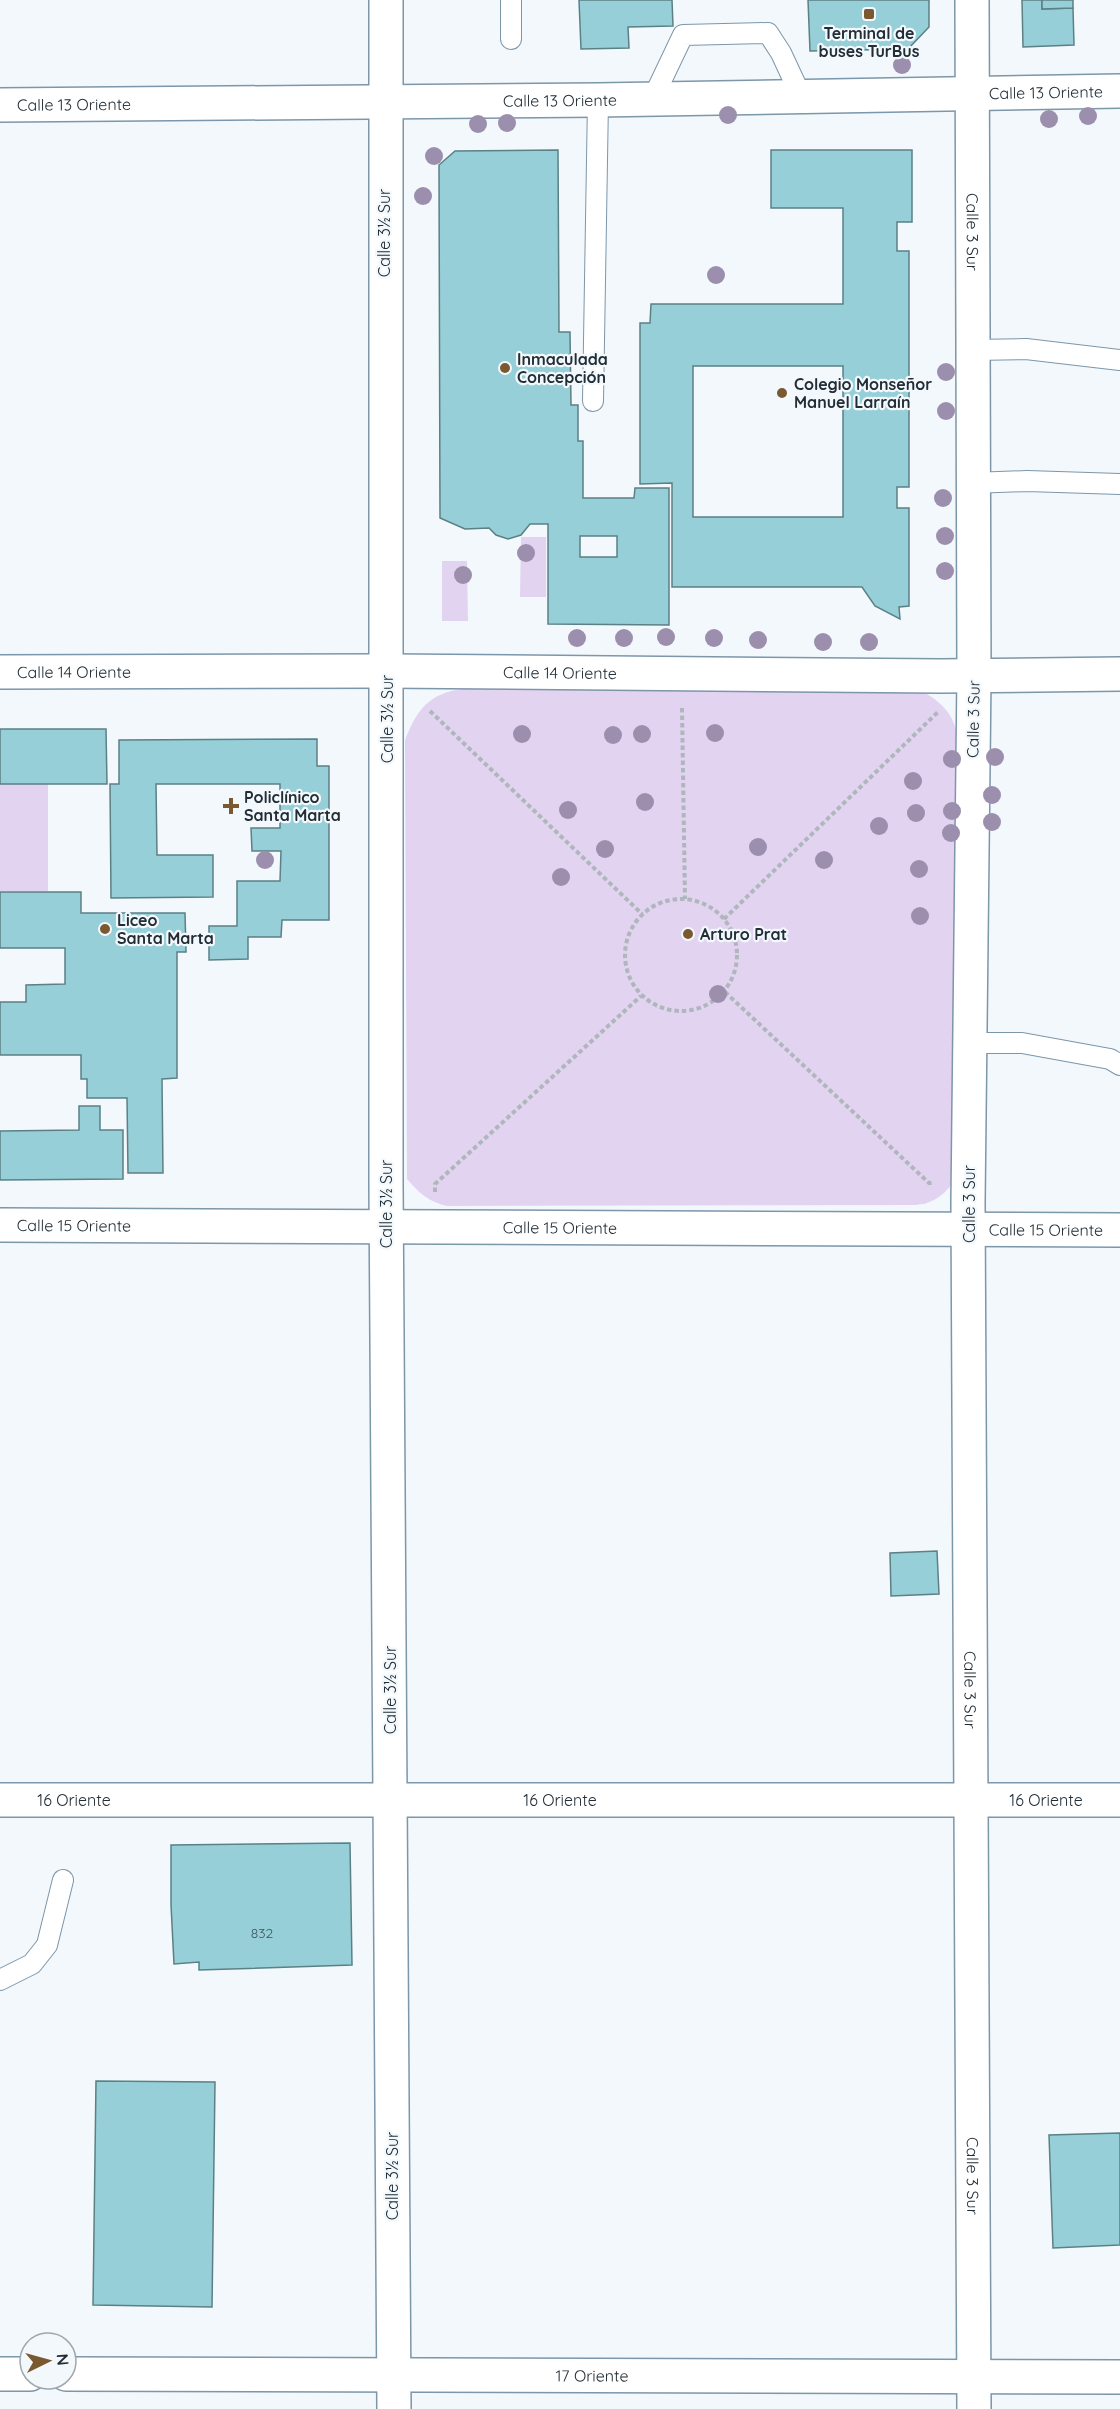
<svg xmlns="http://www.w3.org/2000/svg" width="1120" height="2409" font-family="Quicksand,sans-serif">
<rect width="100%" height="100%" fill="#f2f8fc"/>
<g fill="#e2d3f1">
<path d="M521 537H546V597H520Z"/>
<path d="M442 561H467L468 621H442Z"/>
<path d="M472 688 922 691C941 702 954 714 957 736L952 1184C942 1197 931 1204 915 1205L447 1206C429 1202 419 1193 407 1179L405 740C419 704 433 691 472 688Z"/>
<rect x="0" y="784" width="48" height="107"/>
</g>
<g fill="#96cfd7" stroke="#5b8085" stroke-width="1.5" fill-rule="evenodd">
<path d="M579 0H672L673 26 628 27 629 48 581 49Z"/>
<path d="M808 0H929V27L908 49 810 51Z"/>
<path d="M1022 0H1042V9L1073 8 1074 45 1023 47Z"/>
<path d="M1042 0H1073V8L1042 9Z"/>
<path d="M558 150 559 332H570L571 405H578V441H583V498H634L635 488H669V625L548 624V524H530L521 535 508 539 496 535 489 528 465 529 440 518 439 165 455 151ZM580 536H617V557H580Z"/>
<path d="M771 150H912V222H897V251H909V487H897V508H909V606L899 607 900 619 875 606 862 587H672V483L640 484V323H650L651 304H843V208H771ZM693 366H843V517H693Z"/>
<path d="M0 729H106L107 784H0Z"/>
<path d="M317 739V766H329V920H282L281 937H248V959L209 960V926H237V881H280L281 851H252L251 828H280V784H156L157 855H213V897L111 898 110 784H119V740Z"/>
<path d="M0 892H81V913H185L186 952H177V1078L162 1079 163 1173H128L127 1098H87V1079H81V1055H0V1002H26V985L65 984V948H0Z"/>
<path d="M79 1106H100V1130H123V1179L0 1180V1131L79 1130Z"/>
<path d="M937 1551 939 1594 891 1596 890 1553Z"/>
<path d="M350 1843 352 1965 199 1970V1962L174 1964 171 1905V1845Z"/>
<path d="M96 2081 215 2082 212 2307 93 2305Z"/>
<path d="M1120 2133V2245L1053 2248 1049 2135Z"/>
</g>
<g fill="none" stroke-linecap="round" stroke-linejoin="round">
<g stroke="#7c96aa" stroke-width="22">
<g id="lane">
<path d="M511 39V0"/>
<path d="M653 98 683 35 768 33 781 53 801 96"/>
<path d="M973 350 1026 349 1120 360"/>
<path d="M593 401 598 100"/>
<path d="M972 483 1027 481 1120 484"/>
<path d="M970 1043H1022L1110 1059 1120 1065"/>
<path d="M0 1980 32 1964 47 1945 63 1880"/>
</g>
</g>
<g stroke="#7c96aa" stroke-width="36">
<g id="street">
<path id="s1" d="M0 105 598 100 1120 91"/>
<path id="s2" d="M0 1800H1120"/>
<path d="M0 2374H30"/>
<path id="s3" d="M66 2374 1120 2377"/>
</g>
</g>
<g stroke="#7c96aa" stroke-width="36">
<g id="secondary">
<path d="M386 0V1185L394 2409"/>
<path id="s4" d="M972 0 974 675 968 1203 974 2409"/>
<path id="s5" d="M0 672 387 671 940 676 1120 674"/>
<path id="s6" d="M0 1225 1120 1230"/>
</g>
</g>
<g stroke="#afb6bc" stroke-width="4" stroke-dasharray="4.5 3" stroke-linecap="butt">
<path d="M682 708 685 899"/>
<path d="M430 711 642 914"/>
<circle cx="681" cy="955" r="56"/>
<path d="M724 919 939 711"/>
<path d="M725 992 929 1183H933"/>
<path d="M435 1192V1184L641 996"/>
</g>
<use href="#lane" stroke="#fff" stroke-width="20"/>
<use href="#street" stroke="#fff" stroke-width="33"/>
<use href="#secondary" stroke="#fff" stroke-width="33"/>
</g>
<g fill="#9c8fad">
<circle cx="902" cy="65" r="9"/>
<circle cx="728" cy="115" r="9"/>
<circle cx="1088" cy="116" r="9"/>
<circle cx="1049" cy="119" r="9"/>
<circle cx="507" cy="123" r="9"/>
<circle cx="478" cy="124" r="9"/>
<circle cx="434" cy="156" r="9"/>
<circle cx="423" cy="196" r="9"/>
<circle cx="716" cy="275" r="9"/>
<circle cx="946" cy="372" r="9"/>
<circle cx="946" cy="411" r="9"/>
<circle cx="943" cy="498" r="9"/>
<circle cx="945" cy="536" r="9"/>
<circle cx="526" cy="553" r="9"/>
<circle cx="945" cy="571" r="9"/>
<circle cx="463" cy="575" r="9"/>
<circle cx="666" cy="637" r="9"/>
<circle cx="577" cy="638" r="9"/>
<circle cx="624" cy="638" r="9"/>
<circle cx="714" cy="638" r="9"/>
<circle cx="758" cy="640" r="9"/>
<circle cx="823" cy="642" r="9"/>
<circle cx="869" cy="642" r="9"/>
<circle cx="715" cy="733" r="9"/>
<circle cx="522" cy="734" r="9"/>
<circle cx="642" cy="734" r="9"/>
<circle cx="613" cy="735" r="9"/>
<circle cx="995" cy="757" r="9"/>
<circle cx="952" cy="759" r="9"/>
<circle cx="913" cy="781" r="9"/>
<circle cx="992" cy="795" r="9"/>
<circle cx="645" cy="802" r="9"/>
<circle cx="568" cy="810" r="9"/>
<circle cx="952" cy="811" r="9"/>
<circle cx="916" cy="813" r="9"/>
<circle cx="992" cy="822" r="9"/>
<circle cx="879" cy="826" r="9"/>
<circle cx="951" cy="833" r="9"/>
<circle cx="758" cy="847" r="9"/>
<circle cx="605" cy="849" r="9"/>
<circle cx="265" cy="860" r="9"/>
<circle cx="824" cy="860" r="9"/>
<circle cx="919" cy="869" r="9"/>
<circle cx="561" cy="877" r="9"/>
<circle cx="920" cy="916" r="9"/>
<circle cx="718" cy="994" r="9"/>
</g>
<g fill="#7a5930" stroke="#f2f8fc" stroke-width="2">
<rect x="863" y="8" width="12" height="12" rx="3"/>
<circle cx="505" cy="368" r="6"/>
<circle cx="782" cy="393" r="6"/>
<path d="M228 797h6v6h6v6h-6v6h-6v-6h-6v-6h6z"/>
<circle cx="105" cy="929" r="6"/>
<circle cx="688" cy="934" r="6"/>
</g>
<g text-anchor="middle" stroke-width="4.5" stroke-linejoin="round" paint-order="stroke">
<g font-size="14" fill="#3f565e">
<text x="262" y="1938">832</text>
</g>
<g font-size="16" font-weight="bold" fill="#222d35" stroke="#f2f8fc" text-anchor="start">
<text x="869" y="39" text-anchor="middle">Terminal de<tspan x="869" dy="18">buses TurBus</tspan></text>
<text x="517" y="365">Inmaculada<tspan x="517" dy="18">Concepción</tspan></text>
<text x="794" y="390">Colegio Monseñor<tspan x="794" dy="18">Manuel Larraín</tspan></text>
<text x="244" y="803">Policlínico<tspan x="244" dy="18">Santa Marta</tspan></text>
<text x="117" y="926">Liceo<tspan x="117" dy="18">Santa Marta</tspan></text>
<text x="700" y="940">Arturo Prat</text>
</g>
<g font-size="16" fill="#222d35" stroke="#f2f8fc">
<text dy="6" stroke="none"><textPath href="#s1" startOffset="1046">Calle 13 Oriente</textPath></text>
<text dy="6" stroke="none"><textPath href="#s1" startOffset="560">Calle 13 Oriente</textPath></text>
<text dy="6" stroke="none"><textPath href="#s1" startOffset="74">Calle 13 Oriente</textPath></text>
<text transform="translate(384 233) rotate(-90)" y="6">Calle 3½ Sur</text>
<text dy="6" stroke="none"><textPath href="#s4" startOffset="232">Calle 3 Sur</textPath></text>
<text dy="6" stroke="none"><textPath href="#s5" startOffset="74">Calle 14 Oriente</textPath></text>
<text dy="6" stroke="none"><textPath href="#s5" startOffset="560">Calle 14 Oriente</textPath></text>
<text transform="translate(387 719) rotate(-90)" y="6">Calle 3½ Sur</text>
<text transform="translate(973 719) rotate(-89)" y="6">Calle 3 Sur</text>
<text transform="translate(386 1204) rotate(-90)" y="6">Calle 3½ Sur</text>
<text transform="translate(969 1204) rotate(-90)" y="6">Calle 3 Sur</text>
<text dy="6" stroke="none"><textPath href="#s6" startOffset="74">Calle 15 Oriente</textPath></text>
<text dy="6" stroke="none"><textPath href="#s6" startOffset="560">Calle 15 Oriente</textPath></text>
<text dy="6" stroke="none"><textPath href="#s6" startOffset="1046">Calle 15 Oriente</textPath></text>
<text transform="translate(390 1690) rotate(-90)" y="6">Calle 3½ Sur</text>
<text dy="6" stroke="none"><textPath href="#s4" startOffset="1690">Calle 3 Sur</textPath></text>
<text dy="6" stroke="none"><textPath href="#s2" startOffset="74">16 Oriente</textPath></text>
<text dy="6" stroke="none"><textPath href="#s2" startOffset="560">16 Oriente</textPath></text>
<text dy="6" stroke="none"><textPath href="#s2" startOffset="1046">16 Oriente</textPath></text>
<text transform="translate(392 2176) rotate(-90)" y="6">Calle 3½ Sur</text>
<text dy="6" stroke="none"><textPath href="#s4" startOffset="2176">Calle 3 Sur</textPath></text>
<text dy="6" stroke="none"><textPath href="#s3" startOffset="526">17 Oriente</textPath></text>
</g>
</g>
<g transform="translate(48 2361) rotate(85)"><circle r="28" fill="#f2f8fc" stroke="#9fa7ac" stroke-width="1.5"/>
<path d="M0-4.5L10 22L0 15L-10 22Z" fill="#7a5930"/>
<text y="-9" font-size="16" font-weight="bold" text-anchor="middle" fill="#222d35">N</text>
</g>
</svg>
